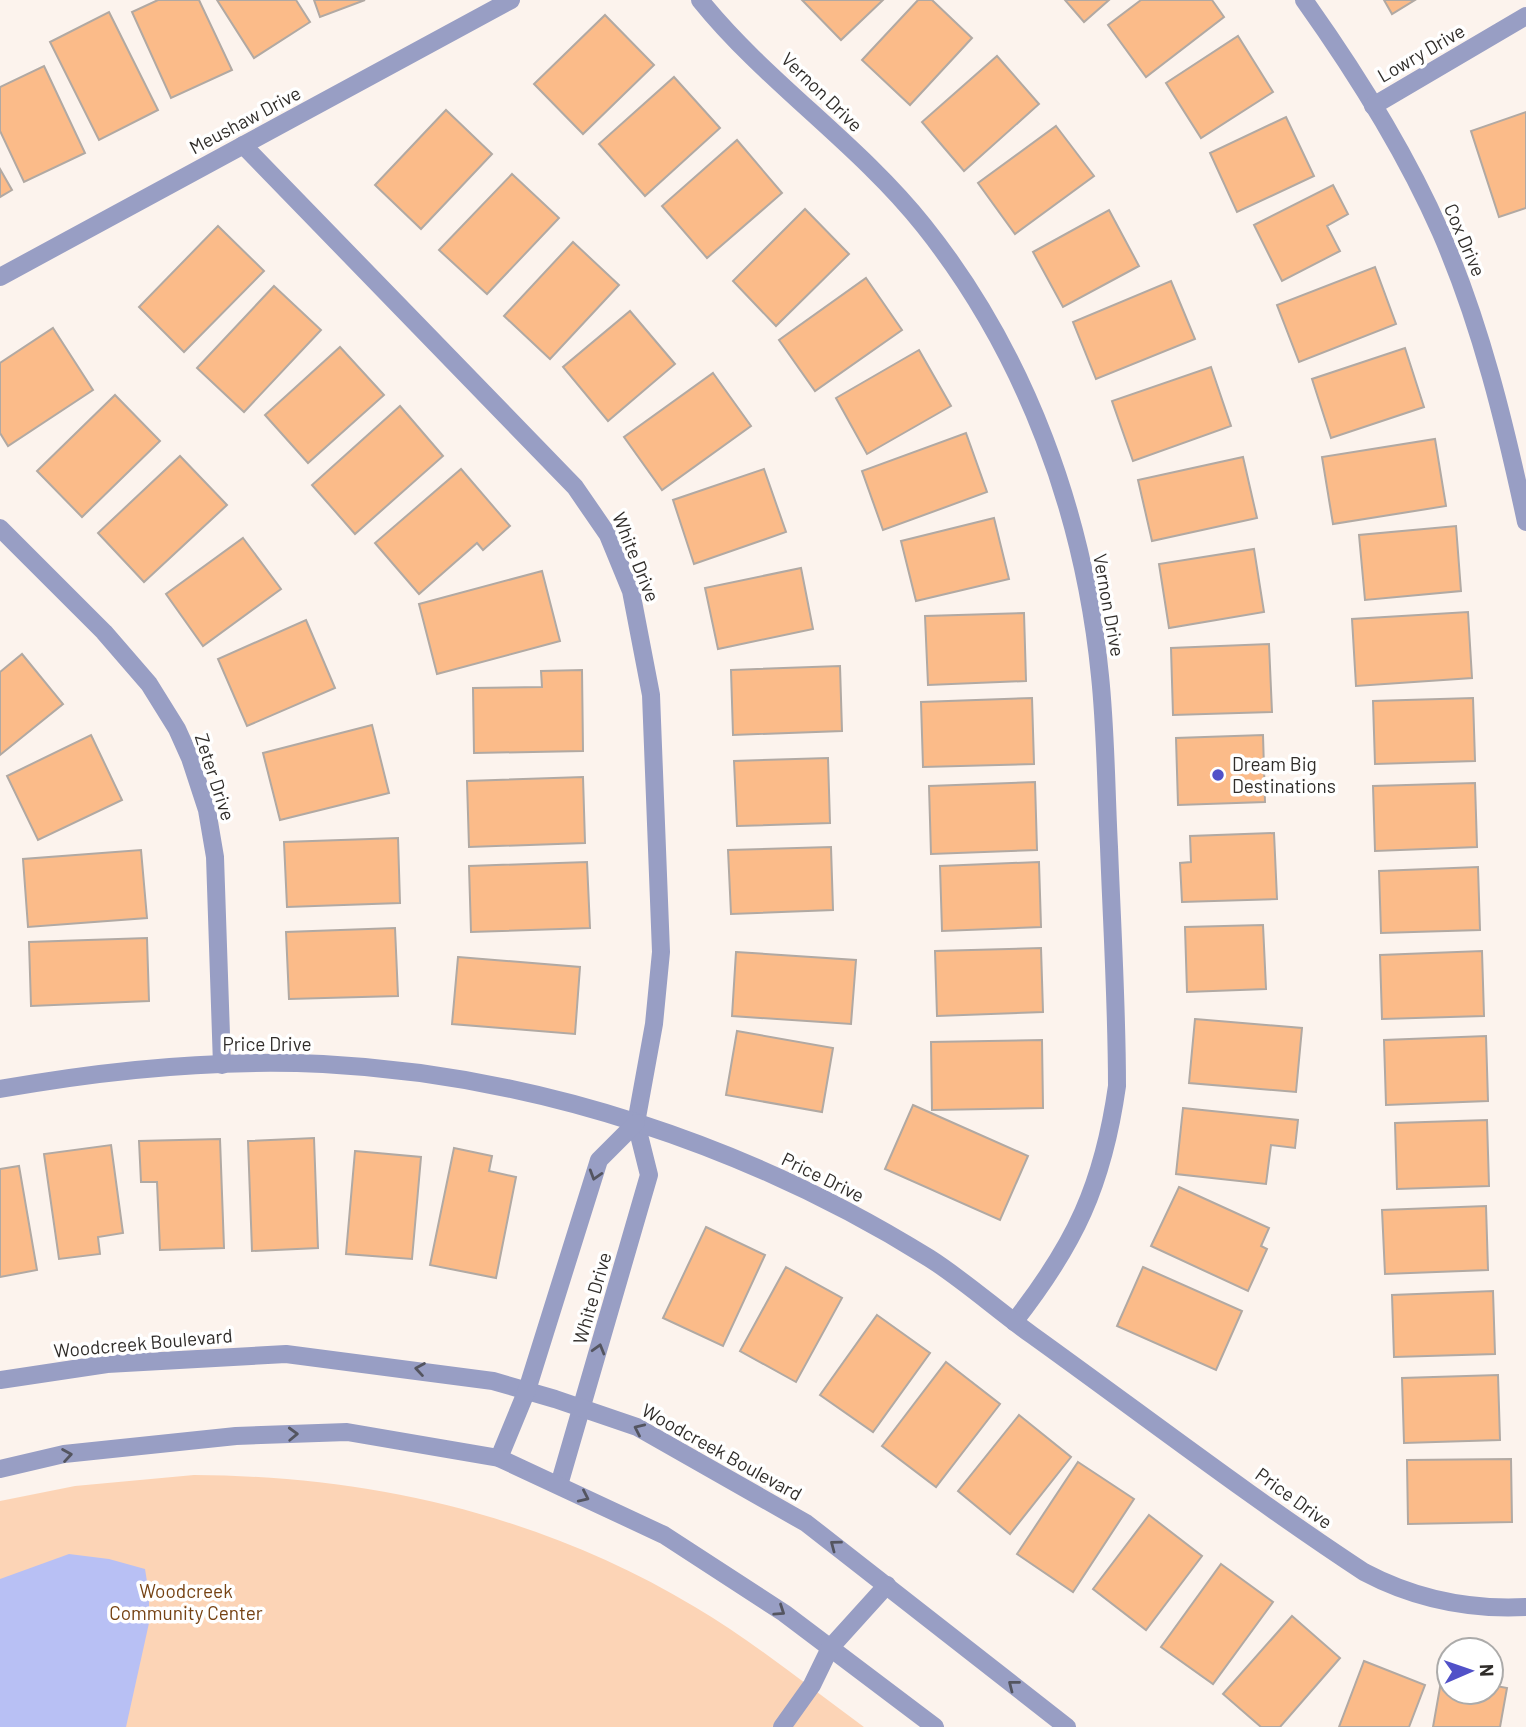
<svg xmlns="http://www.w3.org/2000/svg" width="1526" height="1727" font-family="Barlow,sans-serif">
<rect width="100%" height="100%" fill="#fcf3ed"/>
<path fill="#fcd4b6" d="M194 1475C371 1476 542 1515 695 1607 754 1642 808 1686 864 1727H0V1501L75 1486Z"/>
<path fill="#b8c0f4" d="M69 1554 109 1559 145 1569 149 1594V1623L126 1727H0V1579Z"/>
<g fill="#fbbb89" stroke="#b1a9a3" stroke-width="2">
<path d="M158 0H199L232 70 171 98 132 12Z"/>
<path d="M217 0H296L310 22 254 58Z"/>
<path d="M314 0H365L320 17Z"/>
<path d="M802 0H883L841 40Z"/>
<path d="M918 0H932L972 38 910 105 862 60Z"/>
<path d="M1065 0H1109L1084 22Z"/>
<path d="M1141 0H1212L1224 17 1146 77 1108 25Z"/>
<path d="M1384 0H1415L1392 14Z"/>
<path d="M109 12 158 110 99 140 50 42Z"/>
<path d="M605 15 654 65 583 134 534 84Z"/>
<path d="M1238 36 1273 92 1201 138 1166 83Z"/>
<path d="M997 56 1039 104 964 171 922 122Z"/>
<path d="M44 66 85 153 24 182 0 131V87Z"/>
<path d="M674 77 720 128 645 196 599 144Z"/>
<path d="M446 110 492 154 421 229 375 185Z"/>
<path d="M1526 112V208L1499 217 1471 131Z"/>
<path d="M1286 117 1314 176 1237 212 1210 153Z"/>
<path d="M1056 126 1094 176 1015 234 978 183Z"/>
<path d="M737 140 782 193 707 258 662 206Z"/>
<path d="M0 169 12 190 0 197Z"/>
<path d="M512 174 559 218 487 294 439 250Z"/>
<path d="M1333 185 1348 214 1327 226 1340 251 1282 281 1254 225Z"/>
<path d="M805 209 849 254 776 326 733 281Z"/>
<path d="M1109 210 1139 266 1063 307 1033 252Z"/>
<path d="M218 226 264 271 184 352 139 307Z"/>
<path d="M573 242 619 285 550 359 504 316Z"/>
<path d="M1375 267 1396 324 1299 362 1277 305Z"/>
<path d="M866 278 902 330 815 391 779 340Z"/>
<path d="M1171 281 1195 339 1096 379 1073 322Z"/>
<path d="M274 286 321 330 244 412 197 368Z"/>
<path d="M630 311 675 364 608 421 563 367Z"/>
<path d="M53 328 93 390 8 446 0 433V363Z"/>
<path d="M340 347 384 395 308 463 265 415Z"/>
<path d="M1405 348 1424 407 1331 438 1312 379Z"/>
<path d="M919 350 951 406 867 454 836 398Z"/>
<path d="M1211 367 1231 426 1133 461 1112 401Z"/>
<path d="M713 373 751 426 662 490 624 437Z"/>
<path d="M115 395 160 441 82 517 37 471Z"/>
<path d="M400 406 443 456 355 534 312 485Z"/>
<path d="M966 433 987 492 883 530 862 471Z"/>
<path d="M1435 439 1446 506 1333 524 1322 457Z"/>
<path d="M180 456 227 505 144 582 98 533Z"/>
<path d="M1243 457 1257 518 1152 541 1138 480Z"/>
<path d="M461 469 510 526 483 550 477 543 419 594 375 543Z"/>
<path d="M764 469 786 532 694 564 673 500Z"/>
<path d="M994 518 1009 579 916 601 901 541Z"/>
<path d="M1456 526 1461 591 1365 600 1359 535Z"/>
<path d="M243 538 281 589 203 646 166 594Z"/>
<path d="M1254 549 1264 612 1169 628 1159 564Z"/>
<path d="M801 568 813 629 718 649 705 588Z"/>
<path d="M542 571 560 641 437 674 419 604Z"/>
<path d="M1468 612 1472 678 1356 686 1352 619Z"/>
<path d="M1024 613 1026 681 928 685 925 616Z"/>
<path d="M306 620 335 688 247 726 218 659Z"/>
<path d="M1269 644 1272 712 1173 715 1171 648Z"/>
<path d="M22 654 63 704 0 755V672Z"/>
<path d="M840 666 842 731 733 735 731 670Z"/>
<path d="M582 670 583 751 474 753 473 688 542 687 541 671Z"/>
<path d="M1032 698 1034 764 923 767 921 702Z"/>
<path d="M1473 698 1475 761 1375 764 1373 701Z"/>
<path d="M372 725 389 793 280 820 263 753Z"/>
<path d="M91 735 122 800 38 840 7 776Z"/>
<path d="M1263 735 1265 802 1178 805 1176 738Z"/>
<path d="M828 758 830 823 737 826 734 761Z"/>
<path d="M583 777 585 843 469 847 467 781Z"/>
<path d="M1035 782 1037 850 931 854 929 786Z"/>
<path d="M1475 783 1477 847 1375 851 1373 786Z"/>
<path d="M1274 833 1277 899 1182 902 1180 863 1191 862 1190 836Z"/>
<path d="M398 838 400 903 287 907 284 842Z"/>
<path d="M831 847 833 910 731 914 728 850Z"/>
<path d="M141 850 147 918 28 927 23 859Z"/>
<path d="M587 862 590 928 471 932 469 866Z"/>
<path d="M1039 862 1041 927 942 931 940 866Z"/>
<path d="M1478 867 1480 930 1381 933 1379 871Z"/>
<path d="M1263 925 1266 989 1187 992 1185 927Z"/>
<path d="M395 928 398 996 289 999 286 932Z"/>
<path d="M147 938 149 1001 31 1006 29 942Z"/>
<path d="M1041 948 1043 1012 937 1016 935 951Z"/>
<path d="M1482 951 1484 1016 1382 1019 1380 955Z"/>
<path d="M736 952 856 960 851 1024 732 1016Z"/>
<path d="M458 957 580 967 575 1034 452 1024Z"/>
<path d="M1195 1019 1302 1028 1296 1092 1189 1083Z"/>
<path d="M737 1031 833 1048 822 1112 726 1095Z"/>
<path d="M1486 1036 1488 1101 1386 1105 1384 1040Z"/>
<path d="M1042 1040 1043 1108 932 1110 931 1042Z"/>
<path d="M913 1105 1028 1156 1000 1220 885 1169Z"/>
<path d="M1183 1108 1298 1120 1295 1148 1271 1145 1266 1184 1176 1174Z"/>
<path d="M1487 1120 1489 1186 1397 1189 1395 1123Z"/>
<path d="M314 1138 318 1248 252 1251 248 1141Z"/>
<path d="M220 1139 224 1248 160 1250 157 1182H141L139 1141Z"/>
<path d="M111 1145 123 1233 98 1237 100 1254 59 1259 44 1154Z"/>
<path d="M454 1148 492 1156 489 1171 516 1177 496 1278 430 1265Z"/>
<path d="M355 1151 421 1157 412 1259 346 1254Z"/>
<path d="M19 1166 37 1270 0 1277V1169Z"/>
<path d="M1179 1187 1269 1228 1261 1246 1267 1249 1248 1291 1151 1246Z"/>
<path d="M1486 1206 1488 1270 1385 1274 1382 1210Z"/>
<path d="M706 1227 765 1255 723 1346 663 1318Z"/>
<path d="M786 1267 842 1298 796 1382 740 1351Z"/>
<path d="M1143 1267 1242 1311 1216 1370 1117 1326Z"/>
<path d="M1493 1291 1495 1354 1394 1357 1392 1295Z"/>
<path d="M877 1315 930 1353 873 1432 820 1395Z"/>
<path d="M946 1362 1000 1404 936 1487 882 1446Z"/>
<path d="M1498 1375 1500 1440 1404 1443 1402 1378Z"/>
<path d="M1019 1415 1071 1457 1010 1534 958 1491Z"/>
<path d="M1511 1459 1512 1522 1408 1524 1407 1460Z"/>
<path d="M1078 1462 1134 1499 1073 1592 1017 1554Z"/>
<path d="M1149 1515 1202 1556 1146 1630 1093 1589Z"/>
<path d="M1221 1564 1273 1602 1213 1684 1161 1647Z"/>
<path d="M1292 1616 1340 1658 1280 1727H1261L1223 1694Z"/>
<path d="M1364 1661 1425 1685 1409 1727H1339Z"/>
<path d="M1442 1676 1449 1677V1692H1491V1685L1507 1688 1500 1727H1433Z"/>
</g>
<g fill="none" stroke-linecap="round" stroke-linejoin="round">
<g stroke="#989ec4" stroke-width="18">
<path d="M700 0C765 81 859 144 924 226 1026 354 1084 514 1100 676 1106 733 1106 790 1109 847 1112 927 1117 1006 1117 1086 1103 1185 1075 1244 1014 1322"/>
<path d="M1304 0C1356 73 1405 151 1441 233 1481 325 1505 424 1526 522"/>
<path d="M1373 106 1526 16"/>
<path d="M243 145 575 487 608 535 631 591 651 695 661 952 654 1024 636 1123 649 1175 559 1485"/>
<path d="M0 277 511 0"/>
<path d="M0 528 104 632 149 684 177 729 190 758 207 810 215 857 222 1065"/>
<path d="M0 1089C106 1070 216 1059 323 1064 536 1075 749 1146 929 1258 965 1281 997 1310 1032 1335 1142 1414 1250 1497 1364 1572 1415 1599 1468 1610 1526 1607"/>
<path d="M0 1380 107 1364 286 1354 493 1381 555 1399 637 1427 806 1523 1067 1727"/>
<path d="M499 1458 527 1390 599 1160 636 1123"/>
<path d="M0 1469 64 1454 236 1436 347 1432 499 1458 664 1535 784 1613 935 1727"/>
<path d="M782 1727 812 1685 830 1648 887 1585"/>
</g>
</g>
<defs><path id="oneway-chevron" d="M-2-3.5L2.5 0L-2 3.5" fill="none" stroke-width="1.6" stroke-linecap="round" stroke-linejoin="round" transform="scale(1.75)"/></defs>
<g stroke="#545560">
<use href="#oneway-chevron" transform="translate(595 1175) rotate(107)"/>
<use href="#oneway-chevron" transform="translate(599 1349) rotate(-74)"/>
<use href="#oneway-chevron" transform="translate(420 1369) rotate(-171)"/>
<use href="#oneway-chevron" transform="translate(639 1429) rotate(-155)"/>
<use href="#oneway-chevron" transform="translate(293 1434) rotate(-2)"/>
<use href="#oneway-chevron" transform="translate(67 1455) rotate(-9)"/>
<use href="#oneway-chevron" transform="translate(584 1497) rotate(25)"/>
<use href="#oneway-chevron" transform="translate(835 1545) rotate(-143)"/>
<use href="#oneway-chevron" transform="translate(780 1611) rotate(34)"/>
<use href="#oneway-chevron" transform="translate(1013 1685) rotate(-142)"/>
</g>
<circle fill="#5151c8" stroke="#fff" stroke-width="2.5" cx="1218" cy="775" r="7"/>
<g text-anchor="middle" stroke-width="7" stroke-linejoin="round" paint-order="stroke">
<g font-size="19" fill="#302d2a" stroke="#fff">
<text transform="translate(1421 53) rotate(-30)" y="7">Lowry Drive</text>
<text transform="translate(822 92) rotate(44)" y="7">Vernon Drive</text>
<text transform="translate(245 120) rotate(-28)" y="7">Meushaw Drive</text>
<text transform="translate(1465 240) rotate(67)" y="7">Cox Drive</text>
<text transform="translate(636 557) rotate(68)" y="7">White Drive</text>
<text transform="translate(1109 605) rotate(80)" y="7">Vernon Drive</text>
<text transform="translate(215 777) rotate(72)" y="7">Zeter Drive</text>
<text x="267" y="1051">Price Drive</text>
<text transform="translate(823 1177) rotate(26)" y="7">Price Drive</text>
<text transform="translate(592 1298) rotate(-74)" y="7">White Drive</text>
<text transform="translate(143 1343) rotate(-5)" y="7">Woodcreek Boulevard</text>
<text transform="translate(722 1452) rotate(29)" y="7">Woodcreek Boulevard</text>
<text transform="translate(1294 1498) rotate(36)" y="7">Price Drive</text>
</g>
<g font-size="19" fill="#302d2a" stroke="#fff" text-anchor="start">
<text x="1232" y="771">Dream Big<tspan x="1232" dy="22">Destinations</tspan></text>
</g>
<g font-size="19" fill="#754213" stroke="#fff">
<text x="186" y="1598">Woodcreek<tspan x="186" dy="22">Community Center</tspan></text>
</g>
</g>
<g transform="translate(1470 1671) rotate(88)"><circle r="33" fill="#ffffff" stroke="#acabaa" stroke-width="2"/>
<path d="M0-5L12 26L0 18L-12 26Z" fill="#5151c8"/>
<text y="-10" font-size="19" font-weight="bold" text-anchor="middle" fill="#302d2a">N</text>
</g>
</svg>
